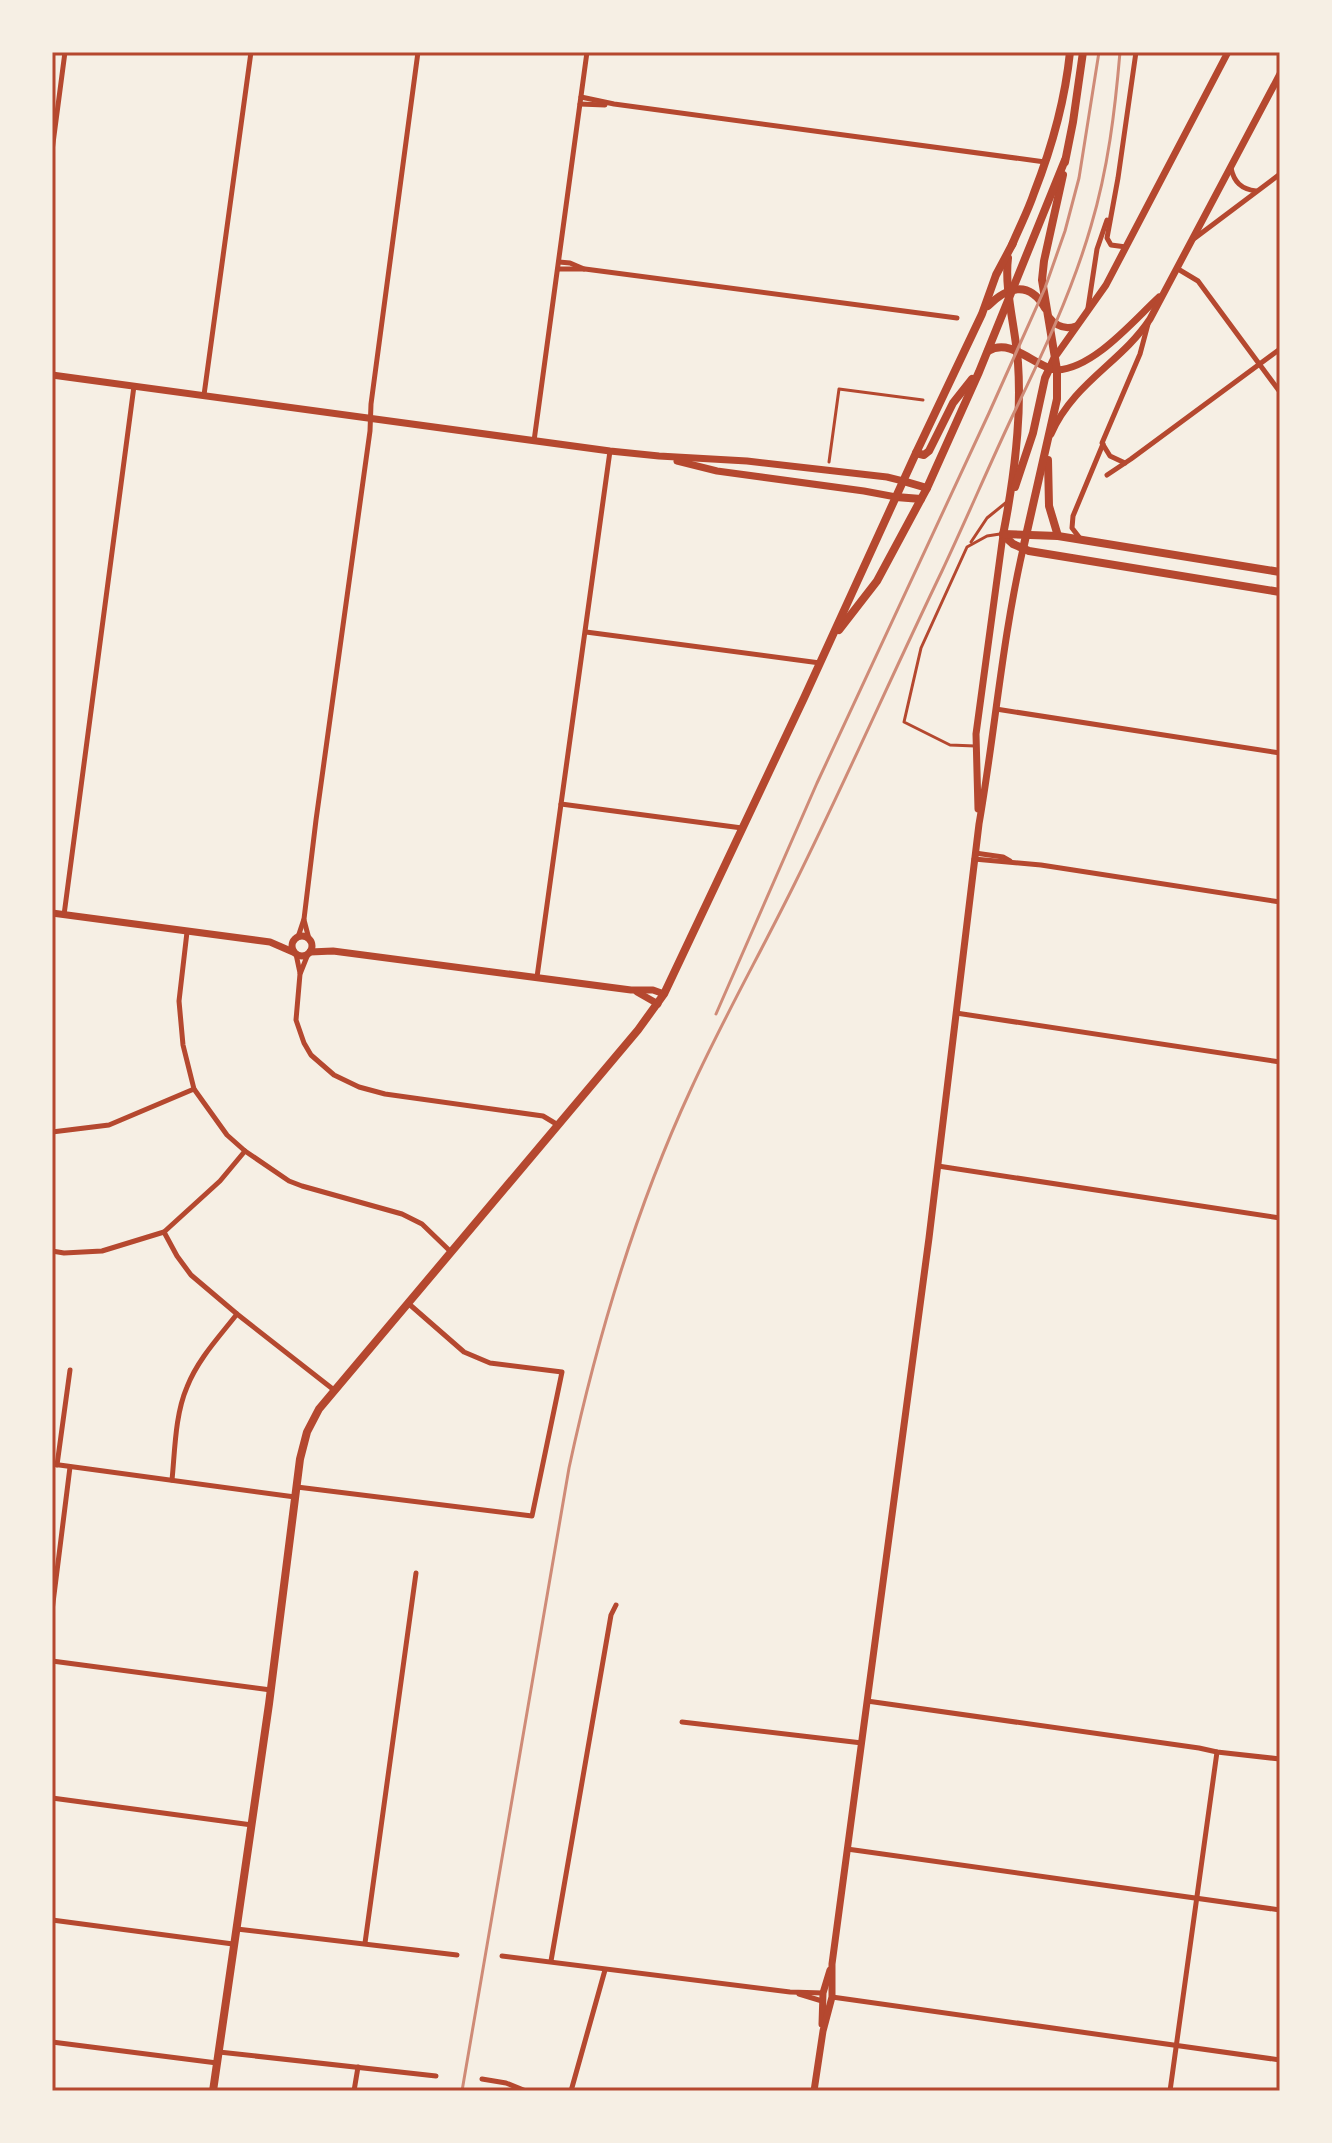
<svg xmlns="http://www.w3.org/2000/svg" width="1332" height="2143" font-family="Inter,sans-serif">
<rect width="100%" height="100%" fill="#f6efe4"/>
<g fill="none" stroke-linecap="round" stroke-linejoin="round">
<g stroke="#b5482f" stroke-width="3">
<path d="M829 462 839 389 923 400"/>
<path d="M971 542 987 518 1008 501"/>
<path d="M975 746 950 745 904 722 921 648 967 547 987 536 1000 534"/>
</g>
<g stroke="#b5482f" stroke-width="5">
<path d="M581 97 614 104 1045 162"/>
<path d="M580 104 605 105"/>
<path d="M52 151 65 52"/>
<path d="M1231 168C1234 182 1241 189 1256 191"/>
<path d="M1195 238 1280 174"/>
<path d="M1126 247 1111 245 1107 238 1118 178 1136 52"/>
<path d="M559 262 570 263 584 269"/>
<path d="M558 269H585L957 318"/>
<path d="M1178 269 1198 281 1280 392"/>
<path d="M1088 308 1097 249 1107 220"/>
<path d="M204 395 251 52"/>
<path d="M534 441 587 52"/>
<path d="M1125 463 1110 456 1102 443 1140 354 1148 324"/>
<path d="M1107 475 1131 459 1280 349"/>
<path d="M1079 537 1072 528 1073 516 1103 444"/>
<path d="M586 632 820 663"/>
<path d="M996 709 1280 753"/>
<path d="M561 804 742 828"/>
<path d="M975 853 1003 857 1010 861"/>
<path d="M974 859 1041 865 1280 902"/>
<path d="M64 915 134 386"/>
<path d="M304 920 309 939"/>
<path d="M187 932 179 1001 183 1045 194 1089 227 1135 245 1151 289 1181 302 1186 402 1214 422 1224 451 1252"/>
<path d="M298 937 304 919 316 820 370 431 371 404 418 52"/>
<path d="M296 954 300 973"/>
<path d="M308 954 300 974 296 1020 304 1043 311 1055 334 1075 359 1087 385 1094 543 1116 558 1125"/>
<path d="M537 977 610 451"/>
<path d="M956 1013 1280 1062"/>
<path d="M52 1132 109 1125 194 1089"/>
<path d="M938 1166 1280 1218"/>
<path d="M164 1232 177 1256 191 1275 237 1314 334 1390"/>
<path d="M52 1251 64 1253 102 1251 164 1232 220 1181 245 1151"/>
<path d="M52 1464 295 1497"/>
<path d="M57 1465 70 1370"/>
<path d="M172 1480C175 1450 175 1415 187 1387 198 1359 219 1337 237 1314"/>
<path d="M297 1487 532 1516 562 1372 490 1363 464 1352 409 1304"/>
<path d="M52 1611 70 1467"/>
<path d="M52 1661 271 1690"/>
<path d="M867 1701 1199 1748 1217 1752 1280 1759"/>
<path d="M682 1722 862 1743"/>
<path d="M52 1798 252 1825"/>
<path d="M847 1849 1280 1910"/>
<path d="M52 1920 233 1944"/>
<path d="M237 1929 457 1955"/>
<path d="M365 1943 416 1573"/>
<path d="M502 1956 790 1992 823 1993"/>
<path d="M551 1961 611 1615 616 1605"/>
<path d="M799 1994 822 2001"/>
<path d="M832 1997 1280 2060"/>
<path d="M52 2042 217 2063"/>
<path d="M219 2052 436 2076"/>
<path d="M482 2079 506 2083 526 2091"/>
<path d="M354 2091 358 2067"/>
<path d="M571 2091 605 1970"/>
<path d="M1170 2091 1217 1752"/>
</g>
<g stroke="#b5482f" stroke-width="7">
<path d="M52 375 610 451 659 456 747 461 887 477 903 481"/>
<path d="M677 461 717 471 864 491 896 497"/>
<path d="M52 913 270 942 293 952"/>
<circle cx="302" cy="946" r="10"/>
<path d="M310 952 333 951 631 990H653L664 994"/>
<path d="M637 992 658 1004"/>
</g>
<g stroke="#b5482f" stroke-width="7">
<path d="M1049 317C1056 326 1065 330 1076 326"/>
<path d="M1055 357 1106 285 1228 52"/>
<path d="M1057 370C1094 368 1133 321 1159 297"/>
<path d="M1051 434C1074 382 1121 363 1150 319L1280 74"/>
<path d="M978 809 976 734 1003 535"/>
<path d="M822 2024 823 1993 830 1970"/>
<path d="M814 2091 823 2031 832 1997V1964L929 1238 979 824C995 732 1002 640 1023 549"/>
</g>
<g stroke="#b5482f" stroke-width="8">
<path d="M1065 162 1073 122 1083 52"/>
<path d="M1012 245C1019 228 1028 211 1034 193 1052 147 1065 101 1070 52"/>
<path d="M1008 258C1004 290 1016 330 1018 363 1022 420 1014 479 1003 535L1013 544 1029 551 1280 592"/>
<path d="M988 306C1007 287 1029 280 1045 308"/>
<path d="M988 351C1010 338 1031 363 1052 369"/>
<path d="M916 453 924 455 929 451 953 403 972 379"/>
<path d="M1048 460 1049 506 1058 536"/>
<path d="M903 481 927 488"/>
<path d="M1015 487 1033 433 1045 378 1054 359"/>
<path d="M896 497 921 499"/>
<path d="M1003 534 1058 536 1280 572"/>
<path d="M1023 549 1057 399V370L1042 280 1044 261 1063 175"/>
<path d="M839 630 877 581 927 488 979 372 1065 160"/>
<path d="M213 2091 269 1704 300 1459 307 1432 319 1409 638 1030 664 994 804 698 916 453 982 314 996 275 1013 243"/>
</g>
<g stroke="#cf8b77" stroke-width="3">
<path d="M716 1014 817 783 989 413 1045 288 1065 231 1079 178 1099 52"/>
<path d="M462 2091 569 1468C597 1338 635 1210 691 1089 723 1019 761 952 795 883 846 780 892 675 942 571 966 520 988 468 1012 417 1042 355 1072 292 1091 226 1108 169 1115 111 1120 52"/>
</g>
</g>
<rect width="1332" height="2143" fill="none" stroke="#f6efe4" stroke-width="108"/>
<rect x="54" y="54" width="1224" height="2035" fill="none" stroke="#b5482f" stroke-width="3"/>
</svg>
